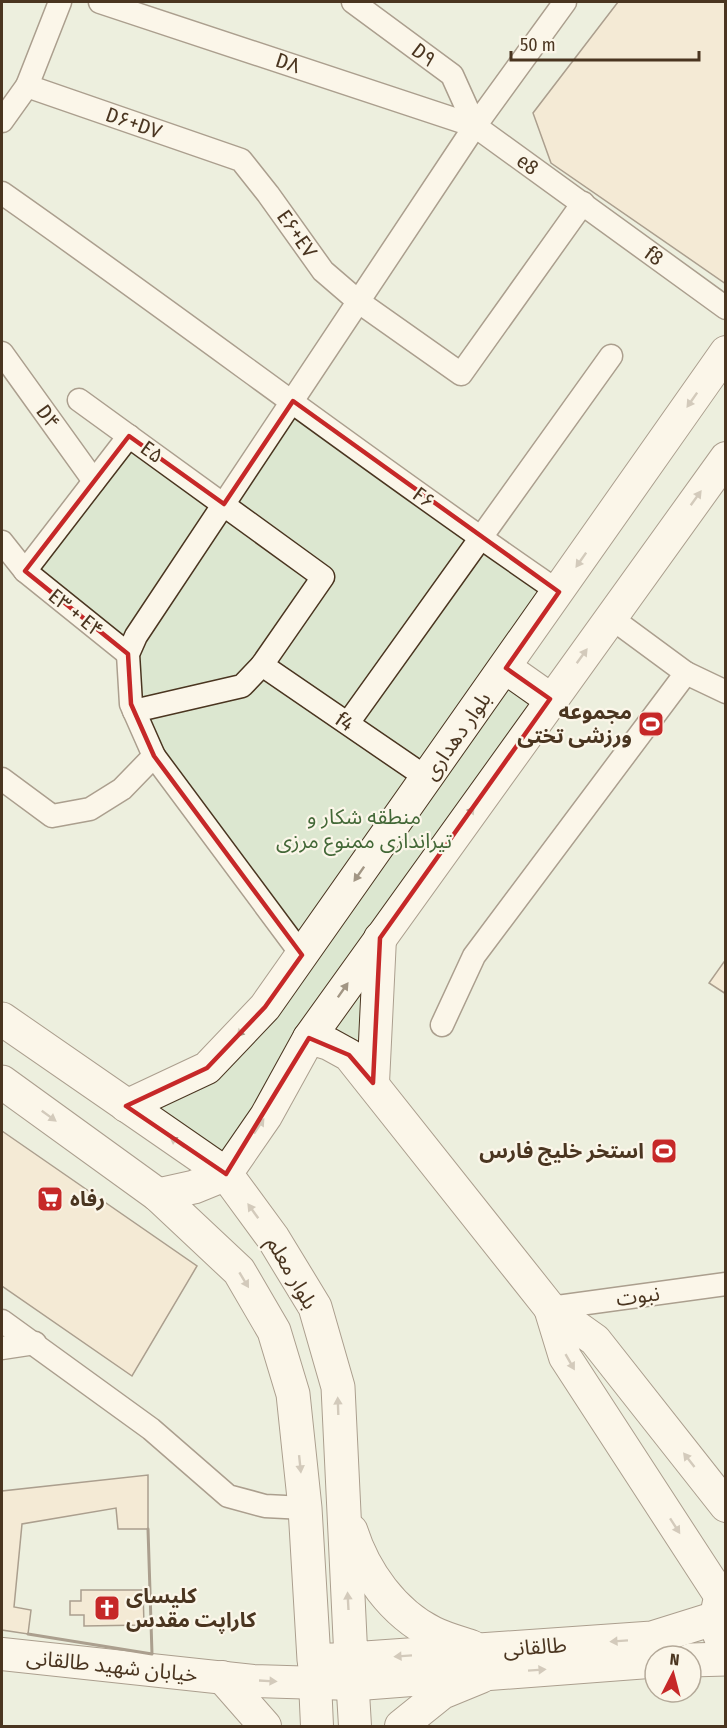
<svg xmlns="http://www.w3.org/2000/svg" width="727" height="1728" font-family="'Fira Sans Condensed','Noto Sans Arabic',sans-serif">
<rect width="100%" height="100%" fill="#fbf6e9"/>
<path fill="#dce7d0" stroke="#887966" stroke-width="1.5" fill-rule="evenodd" d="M2 2H725V1726H2ZM655 1656H691V1692H655Z"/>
<g fill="#ecdcbc" stroke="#4a3520" stroke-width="1.5">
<path d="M618 2H726V284L551 163 533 113Z"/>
<path d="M726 959V994L709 983Z"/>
<path d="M2 1131 197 1266 132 1376 2 1286Z"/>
<path d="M148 1475V1529H118L116 1508 22 1524 14 1607 31 1610 28 1634 2 1630V1491Z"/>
<path d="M81 1590H143L144 1625 84 1626V1615H70V1601H81Z"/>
</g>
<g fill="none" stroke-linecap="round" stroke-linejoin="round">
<g stroke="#4a3520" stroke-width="25">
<g id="street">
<path id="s1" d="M100 2 475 126 726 308"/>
<path d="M353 2 452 75 475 126"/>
<path d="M27 86 241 160 268 194 323 271 359 302 461 374 583 203"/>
<path d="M2 121 27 86 60 2"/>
<path d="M2 193C189 324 370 463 559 592"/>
<path d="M2 353 94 481"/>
<path d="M79 400 323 577 262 665 242 686 134 711"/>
<path d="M2 542 25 571 128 654"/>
<path d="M25 571 129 436"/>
<path id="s2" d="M262 665 427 778"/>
<path d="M686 673 726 692"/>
<path d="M348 723 611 356"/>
<path d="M2 779 52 816 90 809 122 789 154 756"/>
<path d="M302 955 154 756 131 704 128 654 136 636 475 126 565 2"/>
<path d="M442 1025 474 956 686 673 610 617"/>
<path d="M550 1308 726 1284"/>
<path d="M2 1321 151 1429 228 1496 265 1506 305 1508"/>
<path d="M2 1348 35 1343"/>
</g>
</g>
<g stroke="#4a3520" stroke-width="34">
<g id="secondary">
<path d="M506 668 550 699"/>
<path d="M309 1038 329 1044 349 1055 550 1308 595 1340 726 1506"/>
<path d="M373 1083 380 938"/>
<path d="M126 1106 207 1068 265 1007 726 352"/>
<path d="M226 1174 266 1116 309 1038 726 458"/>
<path d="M550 1308 565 1357 721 1597"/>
<path d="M2 1654 253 1681 353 1684"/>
<path d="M222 1677 265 1726"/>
<path d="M317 1726 314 1660 351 1659 355 1726"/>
<path d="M401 1726 442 1693 481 1677"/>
</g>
</g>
<g stroke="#4a3520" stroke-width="35">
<g id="primary">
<path d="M2 1019 226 1174 273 1238 315 1307 338 1387 351 1659 652 1638 716 1618"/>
<path d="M2 1082 158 1195 239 1271 274 1331 293 1394 305 1508 314 1660"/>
<path d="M158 1195 194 1187 226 1174"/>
<path d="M351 1531C364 1572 393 1613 433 1633 445 1639 460 1643 472 1647"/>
<path d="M726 1588C715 1608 713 1628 726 1647"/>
<path d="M691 1660 726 1659"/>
<path d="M353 1684 655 1661"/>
</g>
</g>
<use href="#street" stroke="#fbf6e9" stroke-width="22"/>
<use href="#secondary" stroke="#fbf6e9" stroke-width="32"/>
<use href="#primary" stroke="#fbf6e9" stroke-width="33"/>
<path stroke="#4a3520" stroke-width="3" d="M28 1634 152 1654 148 1529"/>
</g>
<defs><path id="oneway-solid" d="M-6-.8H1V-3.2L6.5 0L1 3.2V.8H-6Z" transform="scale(1.5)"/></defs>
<g fill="#a29684">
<use href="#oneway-solid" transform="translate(692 400) rotate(125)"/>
<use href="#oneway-solid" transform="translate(696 498) rotate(-54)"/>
<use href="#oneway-solid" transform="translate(581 560) rotate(125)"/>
<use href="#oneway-solid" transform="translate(582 656) rotate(-54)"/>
<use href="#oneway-solid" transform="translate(469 814) rotate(-55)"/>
<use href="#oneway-solid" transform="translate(359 874) rotate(125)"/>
<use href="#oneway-solid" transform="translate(343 990) rotate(-55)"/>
<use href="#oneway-solid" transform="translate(243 1030) rotate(134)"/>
<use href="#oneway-solid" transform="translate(49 1116) rotate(36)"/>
<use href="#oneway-solid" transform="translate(259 1126) rotate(-56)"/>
<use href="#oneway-solid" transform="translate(177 1142) rotate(-145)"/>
<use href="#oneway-solid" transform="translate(253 1211) rotate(-126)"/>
<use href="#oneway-solid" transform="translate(244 1280) rotate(59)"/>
<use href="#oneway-solid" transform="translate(570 1362) rotate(60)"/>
<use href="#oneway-solid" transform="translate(338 1406) rotate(-92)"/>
<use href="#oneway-solid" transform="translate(689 1460) rotate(-128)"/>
<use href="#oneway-solid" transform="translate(300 1464) rotate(84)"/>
<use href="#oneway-solid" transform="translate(675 1526) rotate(57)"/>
<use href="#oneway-solid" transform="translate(348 1601) rotate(-93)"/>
<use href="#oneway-solid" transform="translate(619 1641) rotate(176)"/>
<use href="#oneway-solid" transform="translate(403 1656) rotate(176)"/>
<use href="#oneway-solid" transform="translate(537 1670) rotate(-4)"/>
<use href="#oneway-solid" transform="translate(268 1681) rotate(3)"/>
</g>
<path d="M0 0H727V1728H0ZM293 401 559 592 506 668 550 699 380 938 373 1083 349 1055 309 1038 226 1174 126 1106 207 1068 265 1007 302 955 154 756 131 704 128 654 25 571 129 436 224 504Z" fill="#fbf6e9" fill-opacity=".55" fill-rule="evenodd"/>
<path fill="none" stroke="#c62828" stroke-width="4.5" stroke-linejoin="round" d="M293 401 559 592 506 668 550 699 380 938 373 1083 349 1055 309 1038 226 1174 126 1106 207 1068 265 1007 302 955 154 756 131 704 128 654 25 571 129 436 224 504Z"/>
<defs>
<g id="stadium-square" transform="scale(1.35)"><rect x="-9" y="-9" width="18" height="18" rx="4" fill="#c62828" stroke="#fbf6e9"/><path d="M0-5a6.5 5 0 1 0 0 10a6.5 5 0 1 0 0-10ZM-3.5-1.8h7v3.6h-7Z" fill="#fff"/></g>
<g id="supermarket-square" transform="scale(1.35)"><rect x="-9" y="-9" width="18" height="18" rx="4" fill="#c62828" stroke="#fbf6e9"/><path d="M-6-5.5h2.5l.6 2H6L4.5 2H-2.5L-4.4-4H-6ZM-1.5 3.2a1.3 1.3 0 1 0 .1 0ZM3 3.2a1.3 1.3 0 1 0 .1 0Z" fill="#fff"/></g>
<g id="church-square" transform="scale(1.35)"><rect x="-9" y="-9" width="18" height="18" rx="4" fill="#c62828" stroke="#fbf6e9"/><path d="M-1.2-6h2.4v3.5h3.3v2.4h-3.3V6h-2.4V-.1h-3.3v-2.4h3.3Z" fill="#fff"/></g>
</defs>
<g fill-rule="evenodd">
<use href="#stadium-square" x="651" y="724"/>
<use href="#stadium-square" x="664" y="1151"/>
<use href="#supermarket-square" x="50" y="1199"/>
<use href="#church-square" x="107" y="1608"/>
</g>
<g text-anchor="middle" stroke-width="4.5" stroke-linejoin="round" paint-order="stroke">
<g font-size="21" fill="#4a3520" stroke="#fbf6e9">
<text transform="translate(424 55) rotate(37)" y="7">D۹</text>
<text transform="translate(288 63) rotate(18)" y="7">D۸</text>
<text transform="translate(134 123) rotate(19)" y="7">D۶+D۷</text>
<text dy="7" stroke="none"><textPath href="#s1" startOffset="460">e8</textPath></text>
<text transform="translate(297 234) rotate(55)" y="7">E۶+E۷</text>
<text dy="7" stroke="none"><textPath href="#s1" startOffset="616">f8</textPath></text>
<text transform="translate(48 417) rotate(54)" y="7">D۴</text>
<text transform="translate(152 452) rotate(36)" y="7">E۵</text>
<text transform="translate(424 498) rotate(36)" y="7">F۶</text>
<text transform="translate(76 613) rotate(39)" y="7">E۳ + E۴</text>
<text dy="7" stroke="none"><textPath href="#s2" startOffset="100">f4</textPath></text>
<text transform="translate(457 736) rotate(-55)" y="7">بلوار دهداری</text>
<text transform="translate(292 1273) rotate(60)" y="7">بلوار معلم</text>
<text transform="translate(638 1296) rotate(-8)" y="7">نبوت</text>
<text transform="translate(535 1647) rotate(-4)" y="7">طالقانی</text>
<text transform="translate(112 1666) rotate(6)" y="7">خیابان شهيد طالقانی</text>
</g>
<g font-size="21" font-weight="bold" fill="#4a3520" stroke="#fbf6e9" text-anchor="end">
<text x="632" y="719">مجموعه<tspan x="632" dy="24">ورزشی تختی</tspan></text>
<text x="644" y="1158">استخر خلیج فارس</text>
<text x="70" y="1206" text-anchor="start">رفاه</text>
<text x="126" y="1603" text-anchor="start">کلیسای<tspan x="126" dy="24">کاراپت مقدس</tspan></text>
</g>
<g font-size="21" fill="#436837" stroke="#fbf6e9">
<text x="364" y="824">منطقه شکار و<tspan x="364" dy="24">تیراندازی ممنوع مرزی</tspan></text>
</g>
</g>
<rect width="727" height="1728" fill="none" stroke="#4a3520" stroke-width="6"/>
<g transform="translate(673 1674) rotate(6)"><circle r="28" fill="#fbf6e9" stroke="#b4a999" stroke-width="1.5"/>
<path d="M0-4.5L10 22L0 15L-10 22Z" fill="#c62828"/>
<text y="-9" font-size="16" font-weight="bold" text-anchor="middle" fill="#4a3520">N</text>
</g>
<path d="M511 51v9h188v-9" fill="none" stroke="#4a3520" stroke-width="3"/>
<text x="520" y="51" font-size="18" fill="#4a3520" stroke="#fbf6e9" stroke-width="4.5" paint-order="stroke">50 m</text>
</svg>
